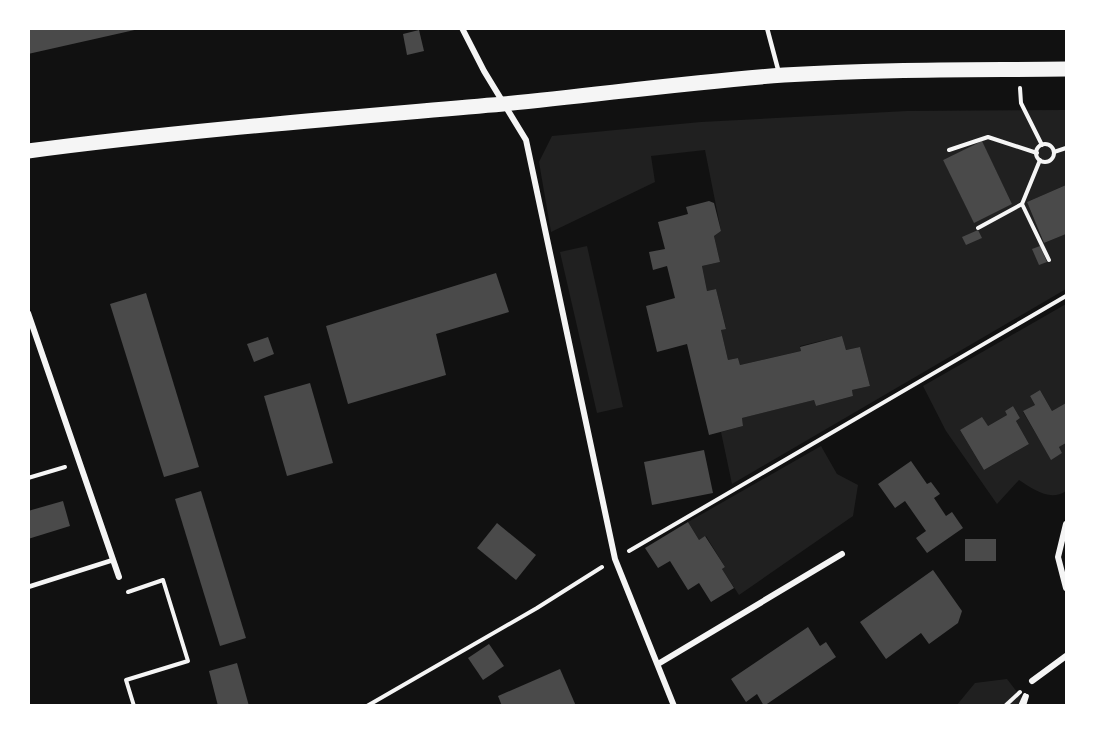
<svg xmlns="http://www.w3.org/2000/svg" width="1095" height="734" font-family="'Noto Serif',serif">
<rect width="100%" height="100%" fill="#111"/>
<g fill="#202020" fill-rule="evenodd">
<path d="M1066 110V185L1027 202 1044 243 1066 234V289L732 484 721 432 743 426 742 418 814 400 816 406 853 396 852 390 870 386 860 347 846 350 842 336 800 346 801 351 740 365 738 358 728 360 721 330 726 328 716 289 707 291 702 266 720 262 714 236 721 231 705 150 651 156 655 182 551 232 539 162 552 136 701 122 907 111ZM982 142 1012 204 974 222 943 160Z"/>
<path d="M587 246 623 407 597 413 560 252Z"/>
<path d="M1066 304V403L1052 411 1040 390 1030 396 1035 405 1023 412 1051 459 1062 453 1059 447 1066 443V491C1050 502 1033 489 1019 480L997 504 946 431 923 386ZM1013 406 1020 418 1016 421 1029 444 984 470 960 430 988 426 1007 415 1005 411Z"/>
<path d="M821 446 837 474 858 485 853 516 739 595 722 569 725 567 706 536 699 540 688 522Z"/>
<path d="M1007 679 1027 705 956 706 975 683Z"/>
</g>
<g fill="#4a4a4a">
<path d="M28 28H139V29L28 54Z"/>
<path d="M419 30 424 51 407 55 403 34Z"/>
<path d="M982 141 1012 204 974 223 943 160Z"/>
<path d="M1066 185V234L1044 243 1027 202Z"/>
<path d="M709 201 714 203 721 231 714 236 720 262 702 266 707 291 716 289 726 329 721 330 728 360 738 358 740 365 801 351 800 347 842 336 846 350 860 347 870 386 852 390 853 396 816 406 814 400 742 418 743 426 709 435 687 344 657 352 646 306 675 298 667 266 653 270 649 252 665 249 658 222 688 214 686 207Z"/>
<path d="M978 230 982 238 966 245 962 237Z"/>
<path d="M1040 246 1047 262 1039 265 1032 249Z"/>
<path d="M496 273 509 312 436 334 446 375 348 404 326 326Z"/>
<path d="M146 293 199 467 164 477 110 304Z"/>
<path d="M268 337 274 354 254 362 247 344Z"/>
<path d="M310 383 333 463 287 476 264 396Z"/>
<path d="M1040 390 1052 411 1066 403V443L1059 447 1062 453 1051 460 1023 411 1035 405 1030 396Z"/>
<path d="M1013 406 1020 418 1016 421 1029 444 984 470 960 430 982 417 988 426 1007 415 1005 411Z"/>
<path d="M704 450 713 493 652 505 644 462Z"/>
<path d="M911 461 927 484 931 482 940 494 934 498 946 516 952 512 963 528 927 553 916 538 926 531 905 501 895 508 878 484Z"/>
<path d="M201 491 246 638 220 646 175 499Z"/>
<path d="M63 501 70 526 28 539V511Z"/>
<path d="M688 522 699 540 705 536 725 567 722 569 734 588 711 602 699 583 688 590 670 561 658 568 645 548Z"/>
<path d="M497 523 536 555 516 580 477 548Z"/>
<rect x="965" y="539" width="31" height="22"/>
<path d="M933 570 962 611 958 623 929 644 921 633 886 659 860 622Z"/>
<path d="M808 627 820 646 826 642 836 657 764 706 757 694 746 702 731 679Z"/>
<path d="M489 644 504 666 483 680 468 658Z"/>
<path d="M237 663 249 706H218L209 671Z"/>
<path d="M560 669 576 706H502L498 696Z"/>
</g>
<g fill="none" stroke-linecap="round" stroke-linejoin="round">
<g stroke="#f5f5f5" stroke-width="4">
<path d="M1020 88 1021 103 1042 145"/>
<circle cx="1045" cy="153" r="9"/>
<path d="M949 150 988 137 1037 153"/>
<path d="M1054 152 1066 148"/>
<path d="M1022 204 1049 260"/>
<path d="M978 228 1022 204 1040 160"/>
<path d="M28 478 65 467"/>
<path d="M629 551 1066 296"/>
<path d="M128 592 163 580 188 661 126 680 134 706"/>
<path d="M367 706 537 608 602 567"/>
<path d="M1005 706 1020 692"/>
<path d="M1020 706 1025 695"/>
<path d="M1024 706 1027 696"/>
</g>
<g stroke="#f5f5f5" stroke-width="4.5">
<path d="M767 28 779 73"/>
<path d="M28 587 113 560"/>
</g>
<g stroke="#f5f5f5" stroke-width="6">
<path d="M462 28 484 71 526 140 615 559 674 706"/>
<path d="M28 313 119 577"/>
<path d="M1066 524 1058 557 1066 588"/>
<path d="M658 664 842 554"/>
<path d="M1032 681 1066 656"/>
</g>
<path stroke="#f5f5f5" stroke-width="15" d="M28 151C186 130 344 118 503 104 596 95 690 82 784 75 878 69 972 70 1066 69"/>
</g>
<rect width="1095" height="734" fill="none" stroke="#ffffff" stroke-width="60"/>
</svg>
